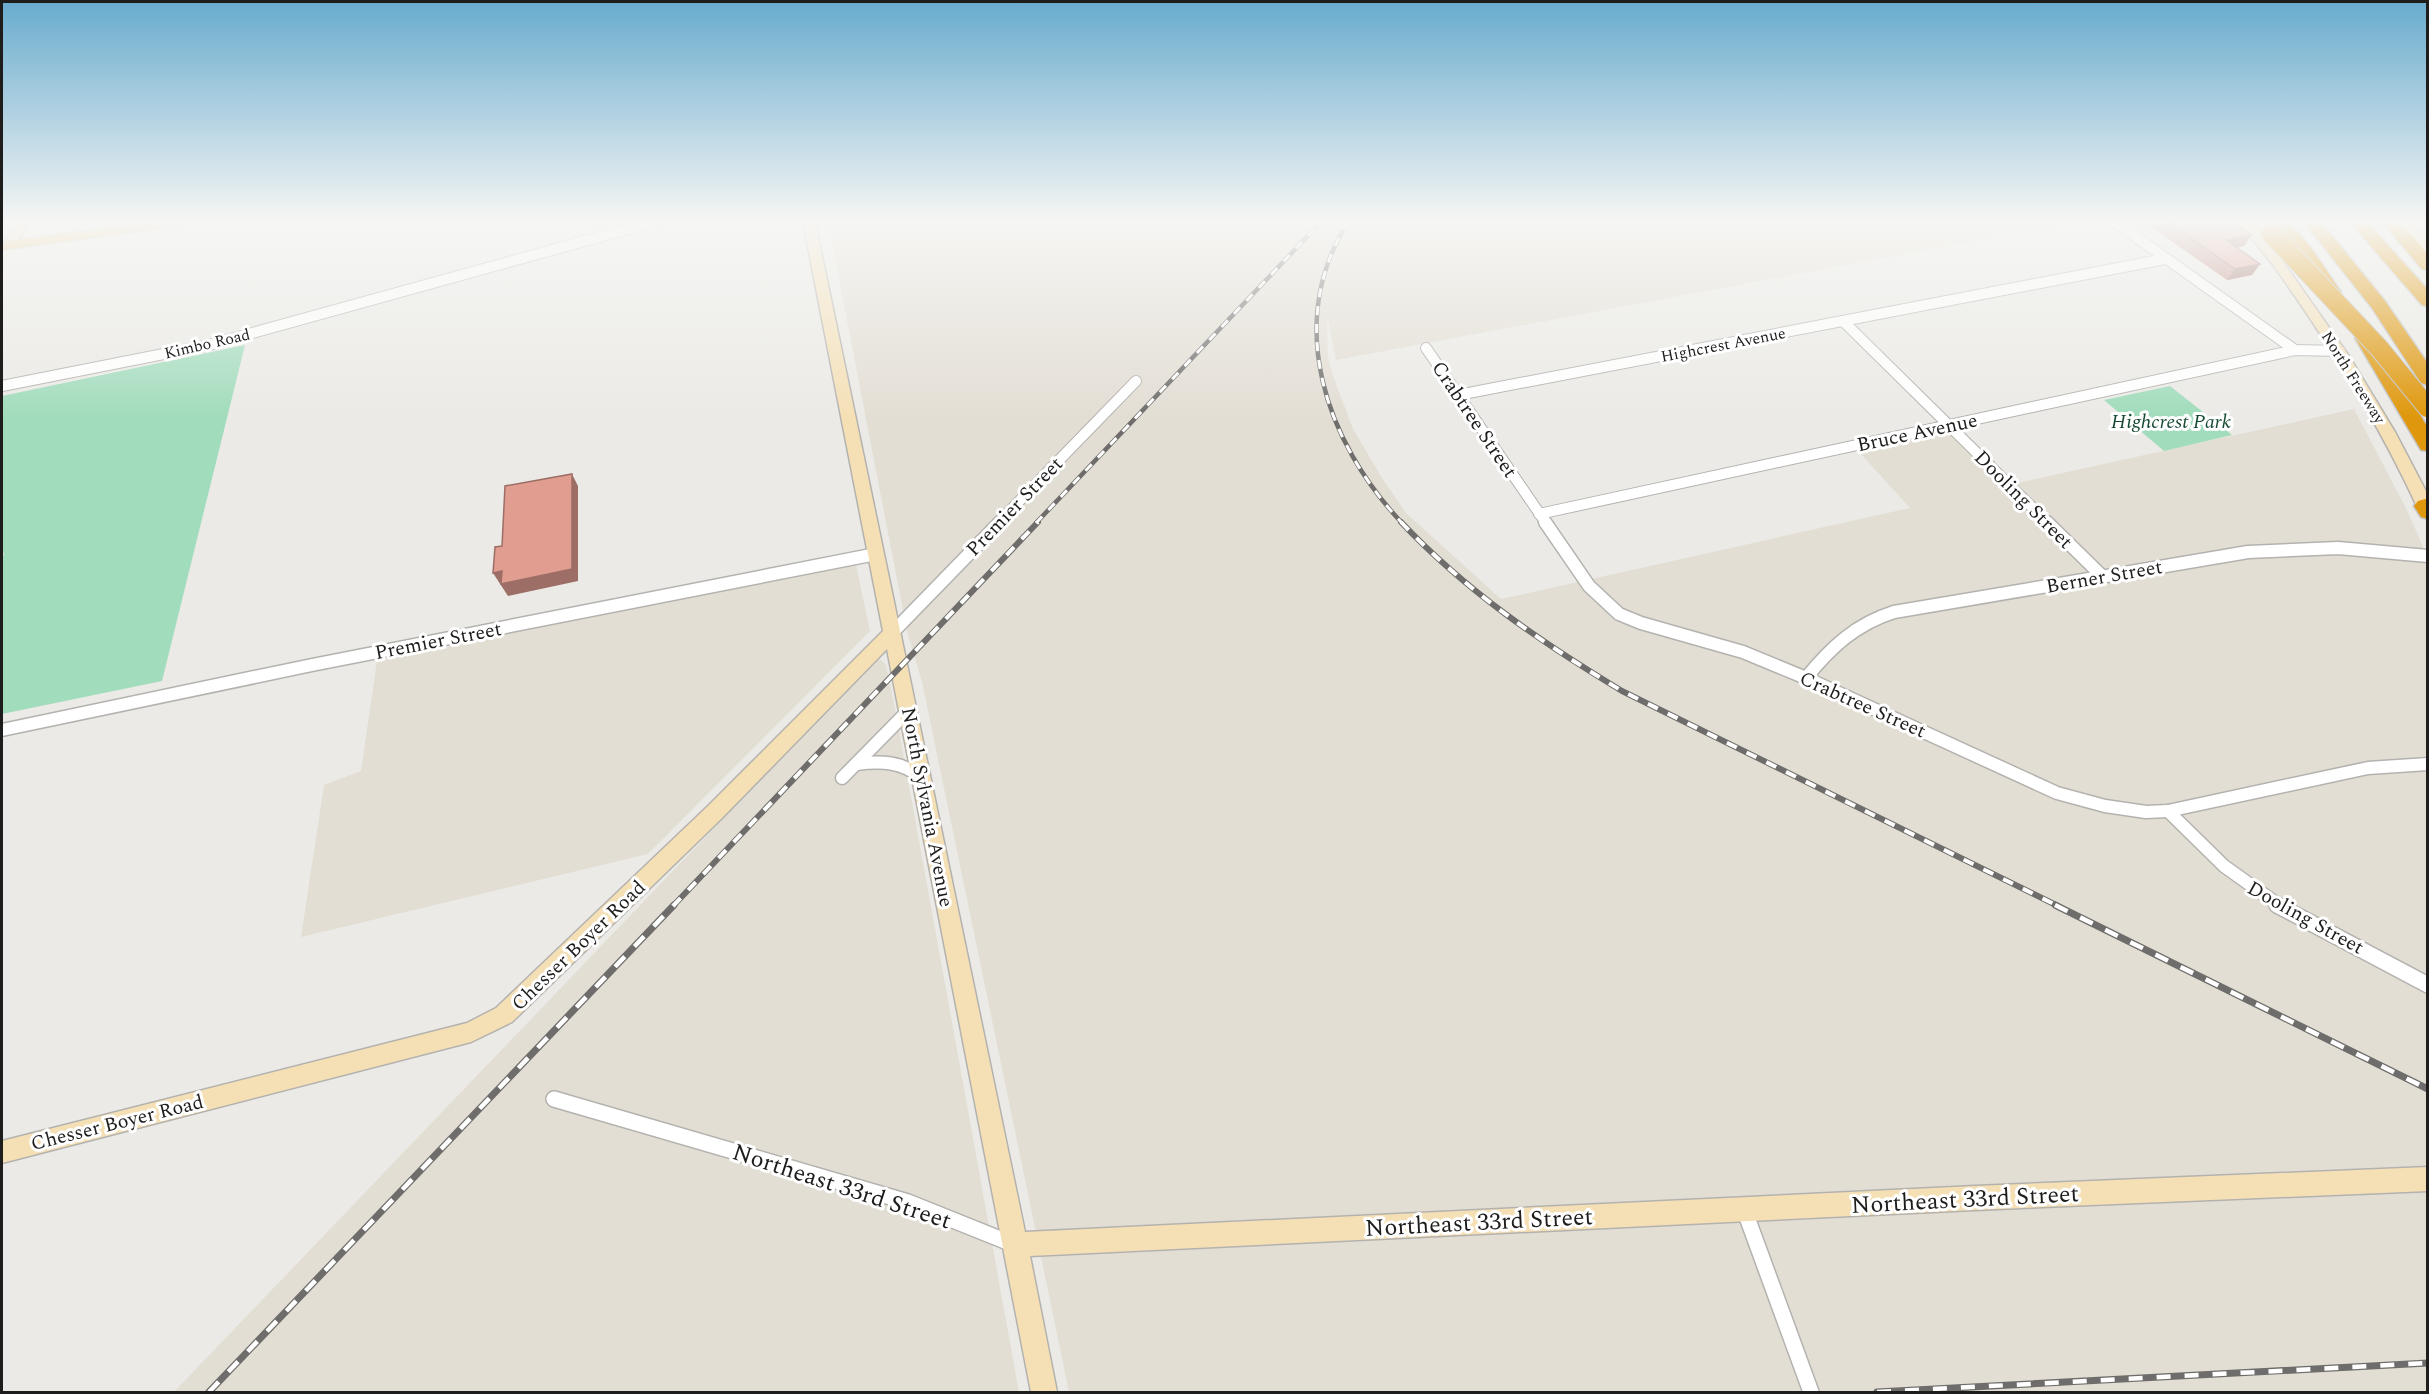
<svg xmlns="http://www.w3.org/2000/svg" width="2429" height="1394" font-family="Spectral,serif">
<rect width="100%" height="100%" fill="#ebeae6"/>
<g fill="#e3ded4">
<path d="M828 222H2077L1336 360 1327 316 1328 357 1333 376 1353 429 1382 478 1406 513 1501 599 1910 508 1859 452 1948 432 2004 486 2354 409 2407 510 2427 556V1392H1069L922 682 907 631Z"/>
<path d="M855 560 870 631 648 854 301 937 324 785 361 771 377 661Z"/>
<path d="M880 659 886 665 895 708 1019 1392H174L871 664Z"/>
</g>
<g fill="#a1dcbc">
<path d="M245 345 162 681 2 714V561L4 553H2V396Z"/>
<path d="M2170 386 2232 435 2164 451 2104 400Z"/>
</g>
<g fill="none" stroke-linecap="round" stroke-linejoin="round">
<g stroke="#b4b2af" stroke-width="12">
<g id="street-far2">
<path d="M2115 222 2295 350"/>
<path d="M1843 321 2048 523"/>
<path d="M1426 348 1546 523"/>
<path d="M2 386 209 345 653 222"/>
<path d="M1458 395 2165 259"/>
<path d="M1539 514 2295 350 2340 351"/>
<path d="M998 523 1136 381"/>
</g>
</g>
<g stroke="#b4b2af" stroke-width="15">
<g id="street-far1">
<path d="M1545 522 1589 586 1619 614 1641 623 1743 652 1806 678 2057 793 2105 806 2146 812 2168 811 2368 768 2428 764"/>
<path d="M2047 522 2103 577"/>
<path d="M892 633 1000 522"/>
<path d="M1806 678C1831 647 1856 624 1894 612L2248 552 2338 548 2428 556"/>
<path d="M2 730 312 665 876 554"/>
<path d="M856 764C881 761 902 761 922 778"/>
<path d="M842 778 909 710"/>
<path d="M2168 811 2224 866 2280 906"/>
</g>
</g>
<g stroke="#b4b2af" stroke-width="18">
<g id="street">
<path d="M2277 905 2428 985"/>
<path d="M554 1099 908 1202 1015 1245"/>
<path d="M1744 1209 1811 1392"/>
</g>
</g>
<g stroke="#b4b2af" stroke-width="3">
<g id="secondary">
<path d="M16 222H28L14 248H4L3 245Z"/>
<path d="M803 222H815L1025 1232 1975 1186 2428 1167V1191L1975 1210 1030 1256 1057 1392H1031L887 649 722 818 512 1022 471 1042 2 1163V1141L467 1023 496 1008 708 806 883 631Z"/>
<path d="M2239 222H2252L2267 239 2349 356 2395 432 2428 495V518L2420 513C2380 425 2329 343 2273 265 2262 250 2250 237 2239 222Z"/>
<path d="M2398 222H2410L2428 241V254L2423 253Z"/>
</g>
</g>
<g stroke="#c4c4c4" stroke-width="2">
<path id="primary" d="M151 222H185L178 226 2 250V242Z"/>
</g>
<g stroke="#c4c4c4" stroke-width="3">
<g id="highway">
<path d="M2272 222H2289L2312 249 2341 292 2338 296H2326L2299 256Z"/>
<path d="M2304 222H2321L2385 301 2428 364V385L2421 383 2372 308Z"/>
<path d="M2350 222H2367L2428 290V306L2422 305Z"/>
<path d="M2382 222H2399L2428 254V270L2422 269Z"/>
<path d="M2364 332 2371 334 2373 338 2428 428V451L2421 450 2418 445 2355 338 2357 334Z"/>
<path d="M2425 499 2428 500V519L2421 517 2414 506 2418 501Z"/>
</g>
</g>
<use href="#street-far2" stroke="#fff" stroke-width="10"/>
<use href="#street-far1" stroke="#fff" stroke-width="12"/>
<use href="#street" stroke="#fff" stroke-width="15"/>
<use href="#secondary" fill="#f5e0b6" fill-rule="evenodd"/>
<use href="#primary" fill="#ecc16e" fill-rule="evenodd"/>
<use href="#highway" fill="#df980d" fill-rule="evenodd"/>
<g stroke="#6e6d6b" stroke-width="4.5">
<g id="rail-far2">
<path d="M1348 222C1284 324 1326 442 1402 523"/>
<path d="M1036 523 1321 222"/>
</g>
</g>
<g stroke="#6e6d6b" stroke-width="6">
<g id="rail-far1">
<path d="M1401 522C1466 591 1541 642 1622 691L2058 906"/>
<path d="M673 906 1038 522"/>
</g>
</g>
<g stroke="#6e6d6b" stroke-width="7">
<g id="rail">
<path d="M2055 905 2428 1089"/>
<path d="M209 1392 674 905"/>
<path d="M1877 1392 2428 1363"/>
</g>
</g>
<use href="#rail-far2" stroke="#fff" stroke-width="3" stroke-dasharray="9" stroke-linecap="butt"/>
<use href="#rail-far1" stroke="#fff" stroke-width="4" stroke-dasharray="11" stroke-linecap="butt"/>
<use href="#rail" stroke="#fff" stroke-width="4.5" stroke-dasharray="14" stroke-linecap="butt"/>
<g stroke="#c4c4c4" stroke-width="21" stroke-linecap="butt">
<path id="highway-bridge" d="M2271 233 2379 348 2428 408"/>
</g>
<use href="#highway-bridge" stroke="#df980d" stroke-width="19"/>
</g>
<path fill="#c1877c" d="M2152 222H2232L2252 235 2244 246 2237 248 2260 264 2252 275 2227 280 2150 226Z"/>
<g fill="#9d6e65">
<path d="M2252 235 2244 246 2218 252 2226 240Z"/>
<path d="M2260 264 2252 275 2227 280 2235 269Z"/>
<path d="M572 474 578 486V581L508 596 493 573 502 571Z"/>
</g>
<g fill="#e09d90" stroke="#9d6e65" stroke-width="1.5">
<path d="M2168 222H2232L2252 235 2226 240 2260 264 2235 269Z"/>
<path d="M572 474V569L501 584 502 571 493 573 495 547 502 546 505 486Z"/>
</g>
<linearGradient id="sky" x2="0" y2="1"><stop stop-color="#68abce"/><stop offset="0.53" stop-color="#f6f6f4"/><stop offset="1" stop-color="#f6f6f4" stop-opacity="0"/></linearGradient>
<rect width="2429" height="417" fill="url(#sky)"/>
<g text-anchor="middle" stroke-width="6" stroke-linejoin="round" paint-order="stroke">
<g font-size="16" fill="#1e1d1c" stroke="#fff">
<text transform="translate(207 343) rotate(-13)" y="6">Kimbo Road</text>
<text transform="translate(1723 344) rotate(-11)" y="6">Highcrest Avenue</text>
<text transform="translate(2354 377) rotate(58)" y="6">North Freeway</text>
</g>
<g font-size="20" fill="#1e1d1c" stroke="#fff">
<text transform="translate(1475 419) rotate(56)" y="7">Crabtree Street</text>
<text transform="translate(1917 432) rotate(-12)" y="7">Bruce Avenue</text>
<text transform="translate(2024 499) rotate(45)" y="7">Dooling Street</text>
<text transform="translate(1014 506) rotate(-46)" y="7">Premier Street</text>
<text transform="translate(2104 576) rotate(-10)" y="7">Berner Street</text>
<text transform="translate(438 640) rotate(-11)" y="7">Premier Street</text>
<text transform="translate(1863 704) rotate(24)" y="7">Crabtree Street</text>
<text transform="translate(928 807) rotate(79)" y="7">North Sylvania Avenue</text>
<text transform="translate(2306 917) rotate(29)" y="7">Dooling Street</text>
<text transform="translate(578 945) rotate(-44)" y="7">Chesser Boyer Road</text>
<text transform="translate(117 1122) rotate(-14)" y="7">Chesser Boyer Road</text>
</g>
<g font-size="20" font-style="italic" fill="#174a33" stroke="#fff">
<text x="2171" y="428">Highcrest Park</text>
</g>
<g font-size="24" fill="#1e1d1c" stroke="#fff">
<text transform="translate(842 1186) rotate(18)" y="8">Northeast 33rd Street</text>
<text transform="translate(1965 1199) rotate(-3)" y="8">Northeast 33rd Street</text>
<text transform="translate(1479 1222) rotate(-3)" y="8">Northeast 33rd Street</text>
</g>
</g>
<rect width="2429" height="1394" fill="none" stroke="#1e1d1c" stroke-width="6"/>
</svg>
